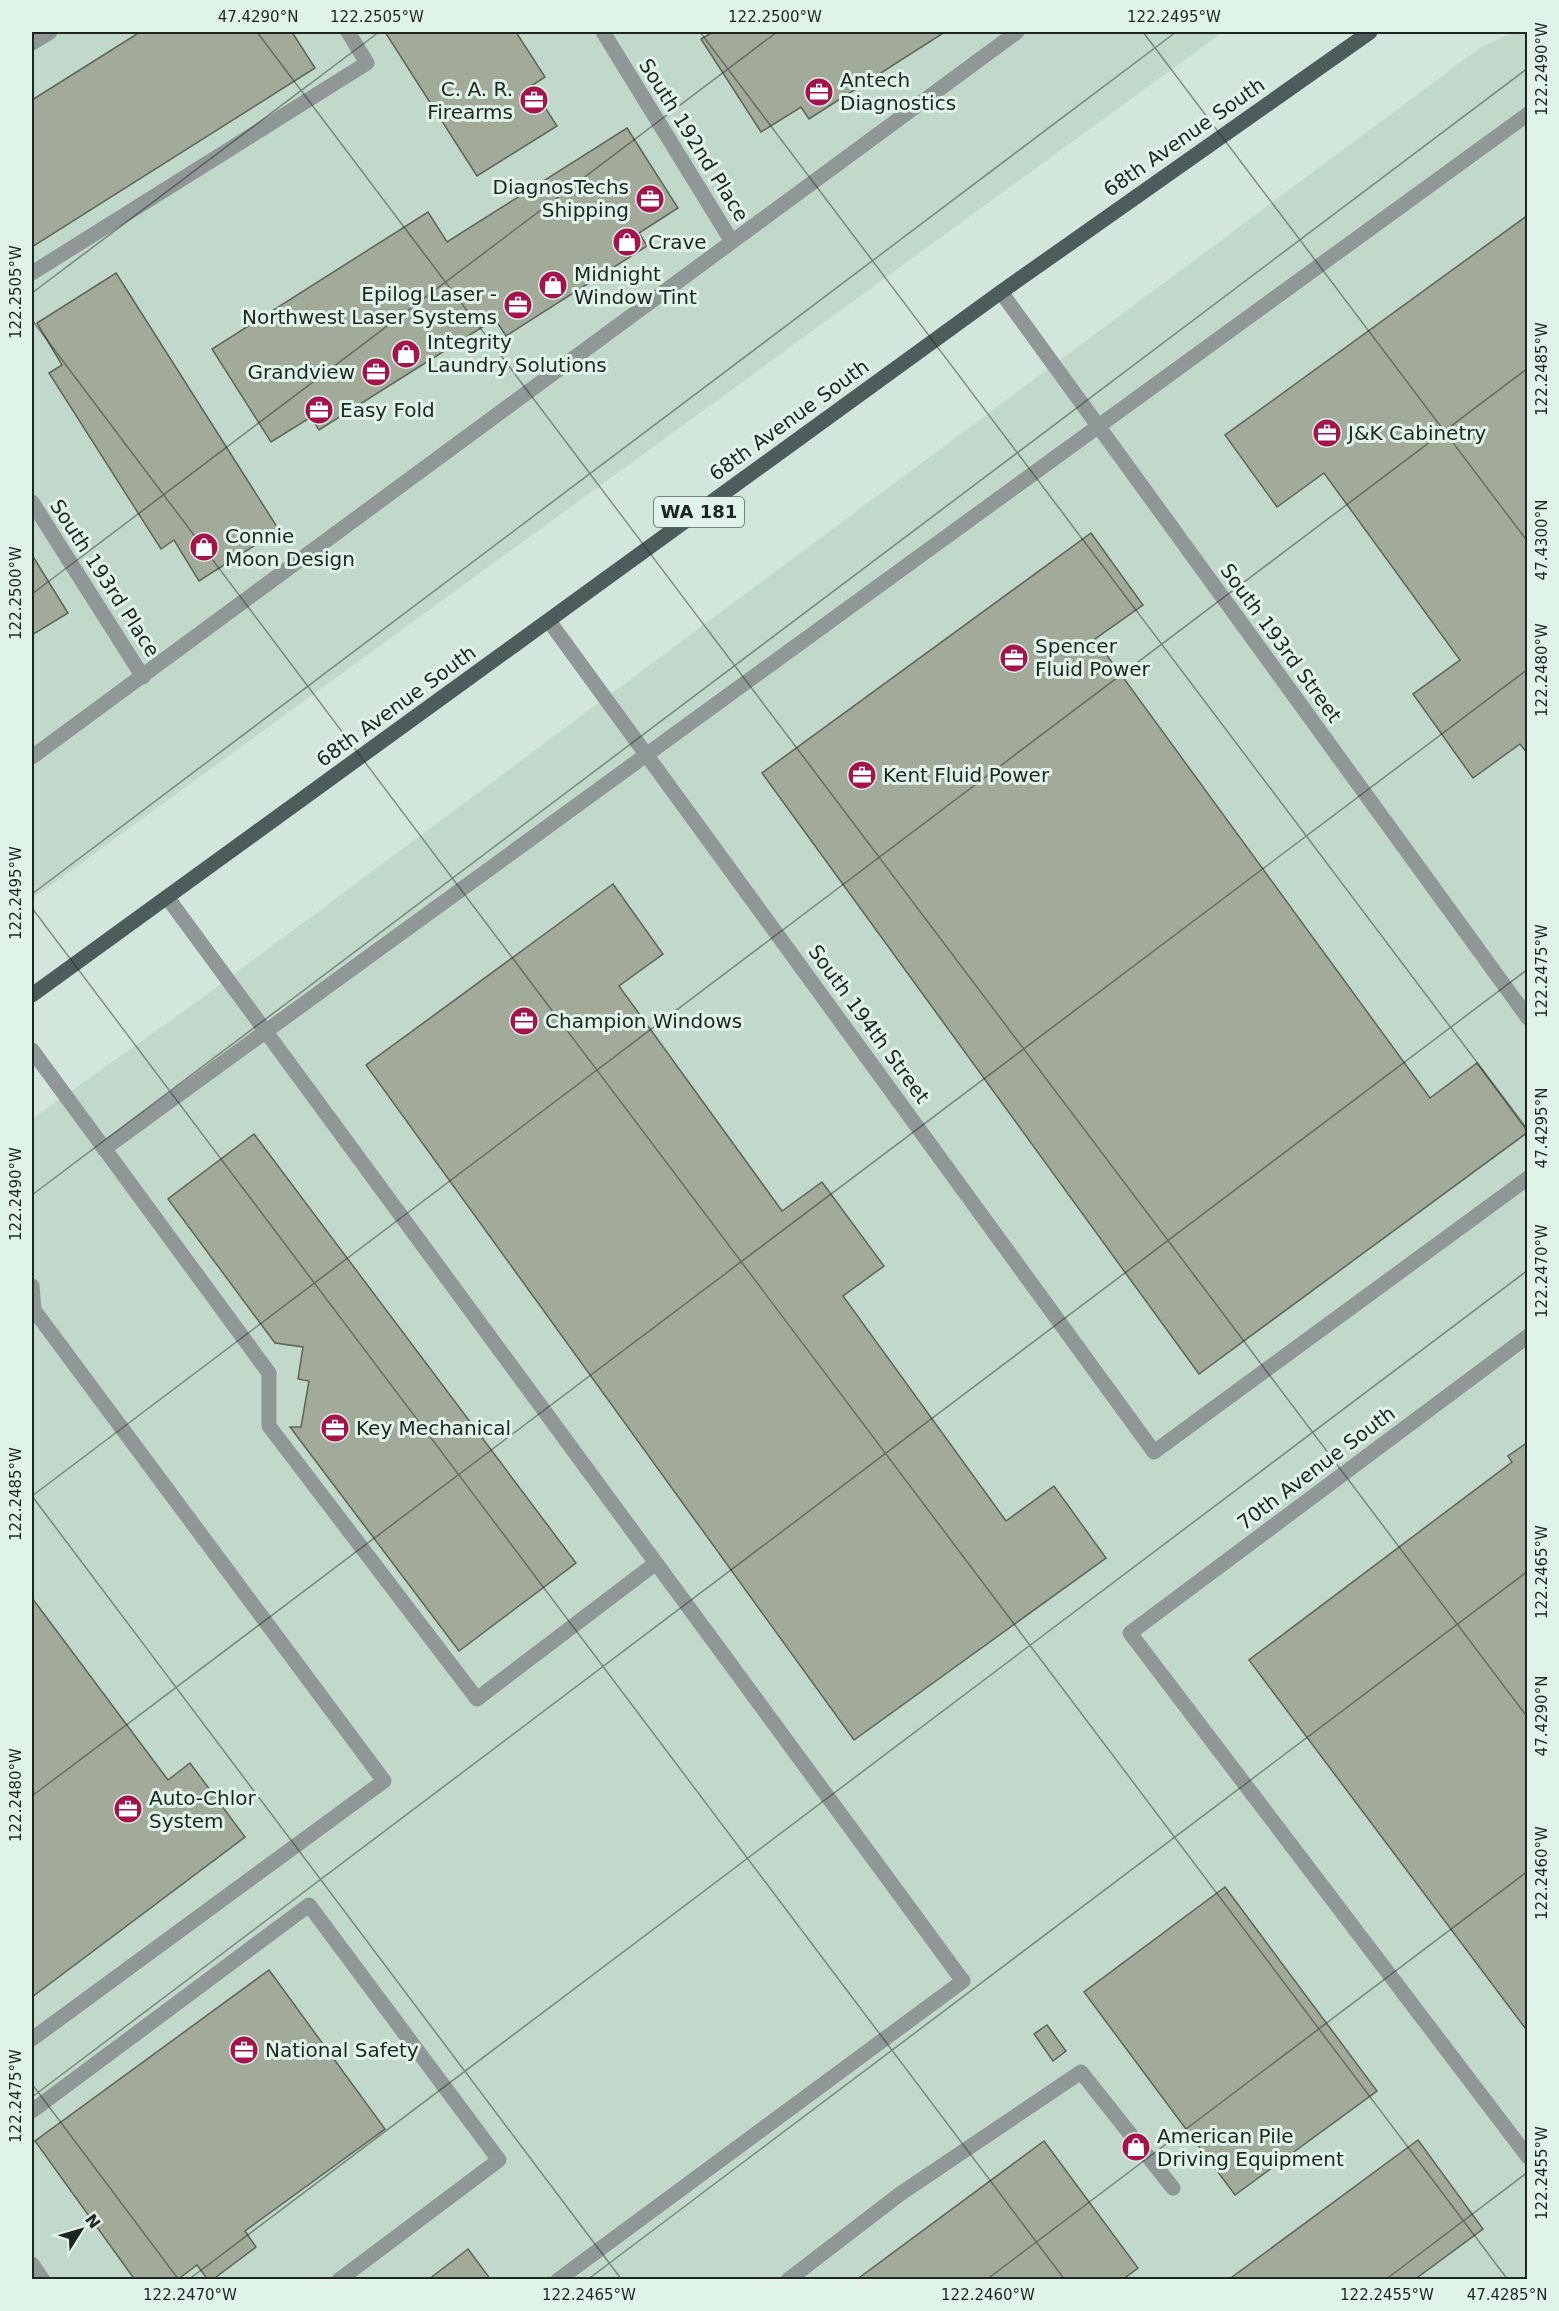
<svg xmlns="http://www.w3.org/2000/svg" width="1559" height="2311" font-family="'DejaVu Sans',sans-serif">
<rect width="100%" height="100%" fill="#d3e6db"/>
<g fill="#c0d9cb">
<path d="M32 32H1223L32 899Z"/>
<path d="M1513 32H1527V2279H32V1119L195 1003 1480 48Z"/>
</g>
<g fill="#a2aa9a" stroke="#5d6556" stroke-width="1.5">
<path d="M140 32H292L315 68 32 247V100Z"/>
<path d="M385 32H516L545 77 531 86 557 126 477 176Z"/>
<path d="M713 32H945L809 119 801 107 761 132 701 39Z"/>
<path d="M627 128 678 208 639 233 647 246 506 336 495 319 319 430 311 417 271 442 212 349 428 212 447 242Z"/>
<path d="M1528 215V754L1520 744 1473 778 1413 694 1460 660 1324 473 1277 507 1225 435Z"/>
<path d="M116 273 279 530 199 581 174 540 161 549 49 373 62 365 37 323Z"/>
<path d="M1091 533 1143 605 1095 639 1430 1098 1477 1063 1528 1132 1199 1374 762 773Z"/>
<path d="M32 555 68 613 32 635Z"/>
<path d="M613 884 663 954 619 986 782 1211 822 1182 884 1266 843 1296 1006 1521 1054 1486 1106 1558 854 1740 366 1065Z"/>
<path d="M254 1134 576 1563 459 1651 290 1427H301L309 1381 298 1379 303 1347 275 1343 168 1199Z"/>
<path d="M1528 1442V2032L1249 1660 1512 1462 1508 1456Z"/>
<path d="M32 1598 168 1780 190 1763 245 1837 32 1997Z"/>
<path d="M1225 1887 1377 2091 1235 2195 1084 1992Z"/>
<path d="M269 1970 385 2129 245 2231 256 2247 212 2280H208L197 2265 177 2280H135L35 2141Z"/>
<path d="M1047 2025 1066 2051 1053 2061 1034 2034Z"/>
<path d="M1418 2140 1483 2229 1414 2280H1228Z"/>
<path d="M1044 2141 1138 2268 1122 2280H856Z"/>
<path d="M468 2249 491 2280H428Z"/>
</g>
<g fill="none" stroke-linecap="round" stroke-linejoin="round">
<g stroke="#8f9897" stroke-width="15">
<path d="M603 32 731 240"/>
<path d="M32 43 50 32"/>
<path d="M32 273 367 63 348 32"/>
<path d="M1001 292 1528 1018"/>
<path d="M32 502 143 677"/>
<path d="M549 621 1154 1452 1528 1178"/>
<path d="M32 757 1017 32"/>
<path d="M167 897 963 1981 558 2280"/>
<path d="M32 1050 269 1373V1426L477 1699 656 1563"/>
<path d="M104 1149 1528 114"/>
<path d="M32 1286 34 1310 384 1781 32 2039"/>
<path d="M1528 1336 1130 1633 1528 2157"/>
<path d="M32 2111 309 1905 499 2160 339 2280"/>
<path d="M32 2264 43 2280"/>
<path d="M788 2280 900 2194 1081 2072 1173 2188"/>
</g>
<path stroke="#4c5d5c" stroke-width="15" d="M32 995 1001 292 1370 32"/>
</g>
<path fill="none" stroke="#1e2420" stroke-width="1.5" stroke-opacity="0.45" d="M257 32 1528 1718M700 32 1528 1130M1143 32 1528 542M32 293 379 32M32 320 1508 2280M32 594 777 32M32 894 1176 32M32 908 1065 2280M32 1195 1528 68M32 1496 1528 368M32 1496 622 2280M32 1796 1528 669M32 2084 179 2280M32 2097 1528 969M188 2280 1528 1270M587 2280 1528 1571M986 2280 1528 1871M1385 2280 1528 2172"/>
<defs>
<g id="office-disc" transform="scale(1.5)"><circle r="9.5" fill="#a6124b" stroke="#e0f3e8"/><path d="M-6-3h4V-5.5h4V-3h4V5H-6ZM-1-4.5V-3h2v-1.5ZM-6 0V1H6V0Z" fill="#fff"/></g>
<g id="shop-disc" transform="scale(1.5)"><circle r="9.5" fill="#a6124b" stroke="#e0f3e8"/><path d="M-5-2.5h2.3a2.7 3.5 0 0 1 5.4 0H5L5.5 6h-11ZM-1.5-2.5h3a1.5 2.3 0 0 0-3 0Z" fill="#fff"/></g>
</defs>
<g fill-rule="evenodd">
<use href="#office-disc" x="819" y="92"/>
<use href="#office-disc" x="534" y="100"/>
<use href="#office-disc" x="650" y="199"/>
<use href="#shop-disc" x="627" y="242"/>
<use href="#shop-disc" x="553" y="285"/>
<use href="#office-disc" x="518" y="305"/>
<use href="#shop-disc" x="406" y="354"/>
<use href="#office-disc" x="376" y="372"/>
<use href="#office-disc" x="319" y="410"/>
<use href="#office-disc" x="1327" y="433"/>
<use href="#shop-disc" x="204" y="547"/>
<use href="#office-disc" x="1014" y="658"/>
<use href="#office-disc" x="862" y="775"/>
<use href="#office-disc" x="524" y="1021"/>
<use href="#office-disc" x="335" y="1428"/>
<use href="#office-disc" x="128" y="1809"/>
<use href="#office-disc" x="244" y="2050"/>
<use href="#shop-disc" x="1136" y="2147"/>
</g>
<g text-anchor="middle" stroke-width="6" stroke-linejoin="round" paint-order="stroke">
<rect fill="#e0f3e8" stroke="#58625c" stroke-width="1.5" x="654" y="497" width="90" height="30" rx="4.5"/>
<g font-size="18" font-weight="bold" fill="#1e2420">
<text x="699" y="518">WA 181</text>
</g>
<g font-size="20" fill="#1e2420" stroke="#e0f3e8" text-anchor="start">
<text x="840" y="87">Antech<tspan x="840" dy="23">Diagnostics</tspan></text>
<text x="513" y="96" text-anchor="end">C. A. R.<tspan x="513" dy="23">Firearms</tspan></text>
<text x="629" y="194" text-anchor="end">DiagnosTechs<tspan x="629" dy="23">Shipping</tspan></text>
<text x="648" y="249">Crave</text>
<text x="574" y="281">Midnight<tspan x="574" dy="23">Window Tint</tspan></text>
<text x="497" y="301" text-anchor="end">Epilog Laser -<tspan x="497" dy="23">Northwest Laser Systems</tspan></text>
<text x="427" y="349">Integrity<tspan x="427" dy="23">Laundry Solutions</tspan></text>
<text x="355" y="379" text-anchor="end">Grandview</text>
<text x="340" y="417">Easy Fold</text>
<text x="1348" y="440">J&amp;K Cabinetry</text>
<text x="225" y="543">Connie<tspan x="225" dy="23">Moon Design</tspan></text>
<text x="1035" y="653">Spencer<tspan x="1035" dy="23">Fluid Power</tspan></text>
<text x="883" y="782">Kent Fluid Power</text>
<text x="545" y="1028">Champion Windows</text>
<text x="356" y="1435">Key Mechanical</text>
<text x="149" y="1805">Auto-Chlor<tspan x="149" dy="23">System</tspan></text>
<text x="265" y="2057">National Safety</text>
<text x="1157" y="2143">American Pile<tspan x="1157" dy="23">Driving Equipment</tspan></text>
</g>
<g font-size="20" fill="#1e2420" stroke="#e0f3e8">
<text transform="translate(1184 137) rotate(-35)" y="7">68th Avenue South</text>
<text transform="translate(694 140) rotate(58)" y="7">South 192nd Place</text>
<text transform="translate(789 420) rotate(-36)" y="7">68th Avenue South</text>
<text transform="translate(105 578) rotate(57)" y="7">South 193rd Place</text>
<text transform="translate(1281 643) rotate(54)" y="7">South 193rd Street</text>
<text transform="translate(396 706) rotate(-36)" y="7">68th Avenue South</text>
<text transform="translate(869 1024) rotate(54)" y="7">South 194th Street</text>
<text transform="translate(1316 1468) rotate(-37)" y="7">70th Avenue South</text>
</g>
</g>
<rect width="1559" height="2311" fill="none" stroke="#e0f3e8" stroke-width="66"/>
<g transform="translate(81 2230) rotate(53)" stroke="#e0f3e8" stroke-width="4.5" paint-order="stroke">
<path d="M0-4.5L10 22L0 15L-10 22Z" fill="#1e2420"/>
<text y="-9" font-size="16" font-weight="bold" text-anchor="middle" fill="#1e2420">N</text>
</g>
<rect x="33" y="33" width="1493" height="2245" fill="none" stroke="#1e2420" stroke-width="2"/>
<g font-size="15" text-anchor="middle" fill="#1e2420">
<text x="258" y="22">47.4290°N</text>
<text x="377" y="22">122.2505°W</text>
<text x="775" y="22">122.2500°W</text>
<text x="1174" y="22">122.2495°W</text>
<text transform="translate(1542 69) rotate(-90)" y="5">122.2490°W</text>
<text transform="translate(16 292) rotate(-90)" y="5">122.2505°W</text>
<text transform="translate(1542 369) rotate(-90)" y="5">122.2485°W</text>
<text transform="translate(1542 540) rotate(-90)" y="5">47.4300°N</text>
<text transform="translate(16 593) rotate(-90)" y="5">122.2500°W</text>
<text transform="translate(1542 670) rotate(-90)" y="5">122.2480°W</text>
<text transform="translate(16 893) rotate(-90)" y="5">122.2495°W</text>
<text transform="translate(1542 971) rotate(-90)" y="5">122.2475°W</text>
<text transform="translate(1542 1128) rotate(-90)" y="5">47.4295°N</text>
<text transform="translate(16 1194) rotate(-90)" y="5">122.2490°W</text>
<text transform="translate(1542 1271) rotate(-90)" y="5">122.2470°W</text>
<text transform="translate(16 1494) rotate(-90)" y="5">122.2485°W</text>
<text transform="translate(1542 1572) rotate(-90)" y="5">122.2465°W</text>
<text transform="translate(1542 1716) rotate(-90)" y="5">47.4290°N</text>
<text transform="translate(16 1795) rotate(-90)" y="5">122.2480°W</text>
<text transform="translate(1542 1873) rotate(-90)" y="5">122.2460°W</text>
<text transform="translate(16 2096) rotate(-90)" y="5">122.2475°W</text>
<text transform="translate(1542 2173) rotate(-90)" y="5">122.2455°W</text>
<text x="190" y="2300">122.2470°W</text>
<text x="589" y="2300">122.2465°W</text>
<text x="988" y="2300">122.2460°W</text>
<text x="1387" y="2300">122.2455°W</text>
<text x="1507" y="2300">47.4285°N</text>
</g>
</svg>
